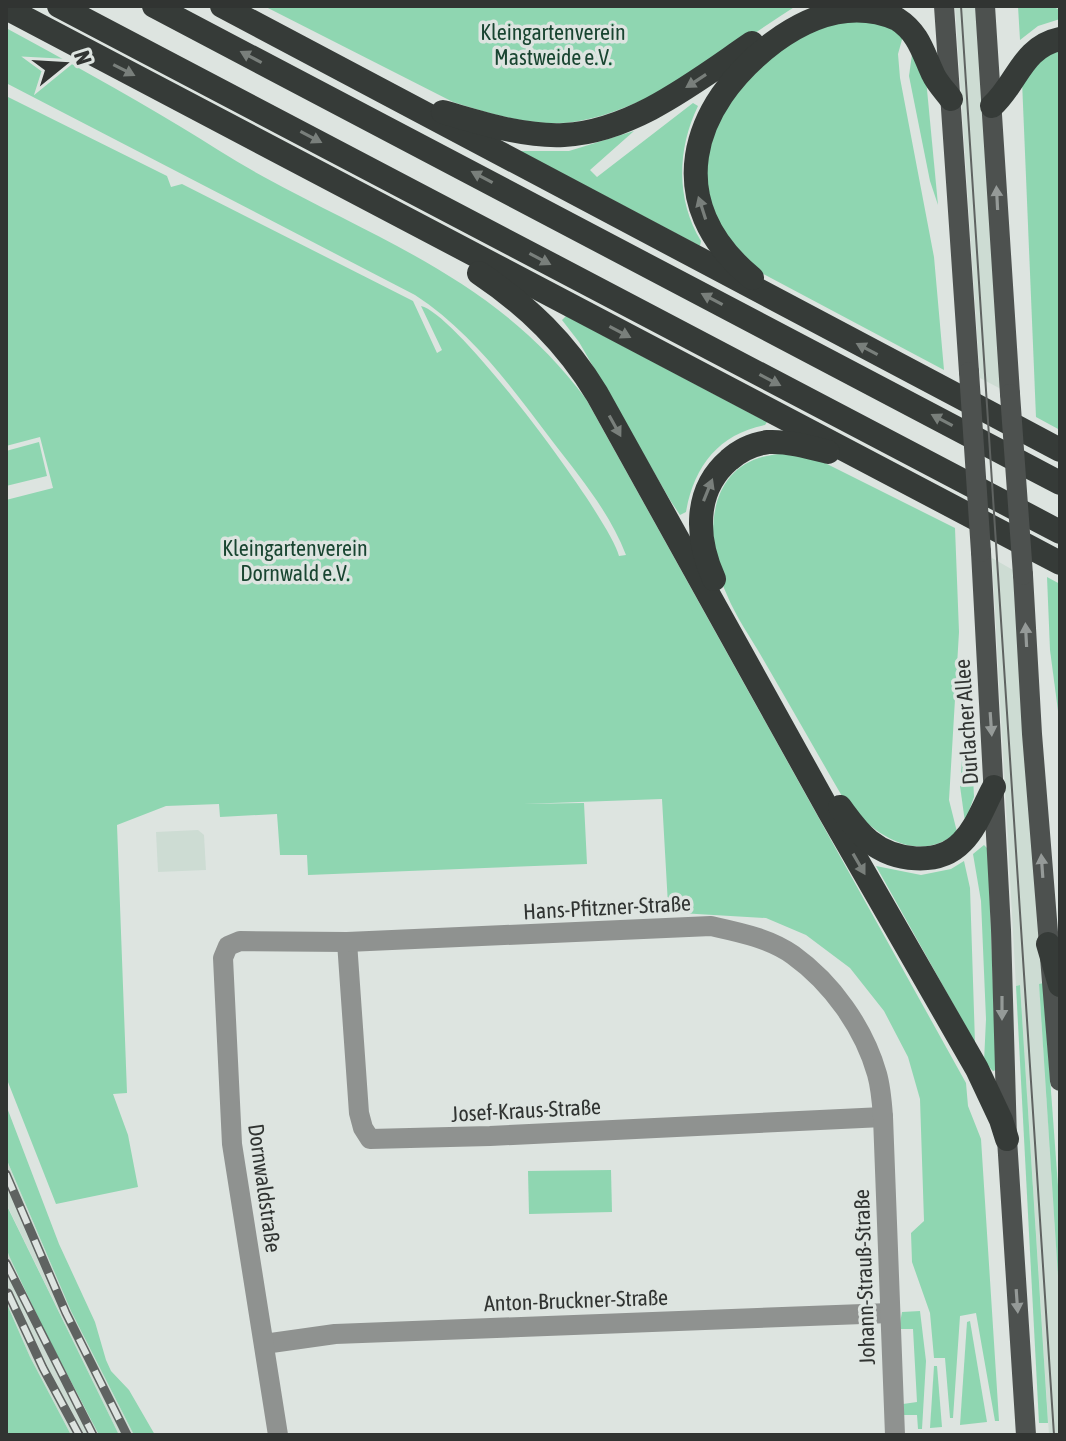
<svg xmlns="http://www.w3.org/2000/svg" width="1066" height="1441" font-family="'Asap Condensed',sans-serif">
<rect width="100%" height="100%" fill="#dde4e0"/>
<g fill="#cddcd3">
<path d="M955 6H976L1001 389 980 378Z"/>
<path d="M992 558 1013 570 1043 983 1039 984 1060 1307V1435H1049L1020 985 1016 986Z"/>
<path d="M198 830 204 835 206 870 158 872 156 832Z"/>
<path d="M6 1158 71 1311 134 1435H119L7 1205Z"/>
<path d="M6 1248 43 1328 99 1435H71L30 1357 6 1302Z"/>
</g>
<g fill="#8fd6b1">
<path d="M264 6H796C733 46 653 108 579 121 538 129 491 114 453 102Z"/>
<path d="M1018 6H1051L1060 10V19L1038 26 1020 40Z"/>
<path d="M874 18 903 36 898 54 900 78 934 257 944 370 754 269 714 219 704 165 724 104 800 30Z"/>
<path d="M6 28C65 60 123 92 181 127 208 143 236 162 264 177 385 243 500 283 586 399L966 1083 968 1106 981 1139 999 1421H995L976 1313 960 1316 953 1418H950L945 1358H934L930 1313 912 1262 911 1233 924 1221 920 1099 908 1057 884 1011 850 968 806 935 766 918 680 913V904L668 905 662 799 523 804 584 803 587 864 308 875 307 855H280L277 814 220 817 219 804 166 806 117 825 127 1093 113 1094 128 1135 138 1187 56 1204 6 1077V500L53 488 40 437 6 446V96L167 176 171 187 182 184 413 301 437 353 442 350 421 306C458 314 609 517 619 556L626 555C610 513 580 477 553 442 512 388 473 333 415 295L6 83Z"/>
<path d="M913 47 926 79 938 205 930 181 909 76Z"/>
<path d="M1060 48V430L1036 417 1022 81 1032 64Z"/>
<path d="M693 103 698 106C677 149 676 200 701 241L700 246 520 151H569L634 131 590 170 597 177Z"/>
<path d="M566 316 767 422 765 425C719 434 694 466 686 512L680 515 670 500 579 342 562 320Z"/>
<path d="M39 442 47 476 6 486V451Z"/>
<path d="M783 454 819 460 955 528 959 632 949 800 957 832C917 866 875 834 846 803 818 755 791 707 763 659 751 638 736 617 727 595 702 539 705 457 783 454Z"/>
<path d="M1047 577 1060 584V726L1050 650Z"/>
<path d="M971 731 974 797 965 822 960 786 964 733Z"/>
<path d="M984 845 988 849 996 1070 993 1071 984 1062 986 1019 981 901 973 854Z"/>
<path d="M964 861 970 888 975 1043 876 866 921 875 951 869Z"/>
<path d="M1043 983 1060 1213V1307L1039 984Z"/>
<path d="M1020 985 1048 1423H1039L1016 986Z"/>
<path d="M6 1105 59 1244 95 1322 106 1360 111 1371 129 1390 155 1435H134L71 1311 6 1158Z"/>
<path d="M611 1170 612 1212 529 1214 528 1171Z"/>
<path d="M6 1204 119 1435H99L43 1328 11 1260 6 1248Z"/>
<path d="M6 1302 30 1357 71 1435 6 1434Z"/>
<path d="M920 1311 926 1361 922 1429H918L917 1415H904L903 1404 917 1402 913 1329H899L902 1312Z"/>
<path d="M970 1321 987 1422 960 1425 967 1322Z"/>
<path d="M934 1366H937L942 1427 930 1428Z"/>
</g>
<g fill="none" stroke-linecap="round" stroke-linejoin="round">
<g stroke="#8f9290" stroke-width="20">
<path d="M347 942 359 1113 363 1128 370 1139 490 1136 883 1117"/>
<path d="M264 1344 335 1334 890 1313"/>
<path d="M278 1435 232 1144 223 958 228 946 240 941 347 942 711 926C738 932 769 938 793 955 832 983 864 1028 877 1074 881 1088 882 1103 883 1117L895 1435"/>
</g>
<g stroke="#4d514f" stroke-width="20">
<path d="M944 6 969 372"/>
<path d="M985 6 1010 394"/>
<path d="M981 552 1001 930 1007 1139 1026 1435"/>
<path d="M1023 575 1032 734 1060 1081"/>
</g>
<g stroke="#363b38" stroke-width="24">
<path d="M59 6 1060 532"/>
<path d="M154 6 1060 483"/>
<path d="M222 6 1060 450"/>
<path d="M6 8 1060 563"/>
<path d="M992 106C1017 84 1022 47 1060 39"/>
<path d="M443 112C482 123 523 137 564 135 634 131 696 81 752 43"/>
<path d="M479 273C528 306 566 343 597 394L830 813 977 1069 1001 1120 1007 1139"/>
<path d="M752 278C661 203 689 106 774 42 811 15 853 0 897 19 919 33 923 53 933 74 937 83 945 91 951 99"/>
<path d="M714 579C696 539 693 491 729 460 740 450 753 444 768 442 788 441 809 447 828 452"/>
<path d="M840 807C849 819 857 831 869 841 894 861 938 867 962 842 977 827 984 805 994 787"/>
<path d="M1048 944 1060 985"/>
</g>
<path stroke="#5f6361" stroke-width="2" d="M961 6 1054 1435"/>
<g stroke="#5f6361" stroke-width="9">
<g id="rail">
<path d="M6 1174 66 1313 127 1435"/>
<path d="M6 1263 93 1435"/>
<path d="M8 1293 43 1368 79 1435"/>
</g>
</g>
<use href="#rail" stroke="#dde4e0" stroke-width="6" stroke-dasharray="18" stroke-linecap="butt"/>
<g stroke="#4d514f" stroke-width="20">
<path d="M969 372 981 552"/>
<path d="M1010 394 1023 575"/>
</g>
</g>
<defs><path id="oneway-solid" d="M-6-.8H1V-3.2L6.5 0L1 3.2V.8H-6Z" transform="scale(2)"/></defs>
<g fill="#797f7b">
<use href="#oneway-solid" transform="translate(251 57) rotate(-152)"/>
<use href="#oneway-solid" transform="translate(124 70) rotate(27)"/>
<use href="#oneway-solid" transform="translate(696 81) rotate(147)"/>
<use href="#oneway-solid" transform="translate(311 137) rotate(28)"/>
<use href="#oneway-solid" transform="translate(482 177) rotate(-152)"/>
<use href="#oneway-solid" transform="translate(702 208) rotate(-108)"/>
<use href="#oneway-solid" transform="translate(540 259) rotate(28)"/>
<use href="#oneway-solid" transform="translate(712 299) rotate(-152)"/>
<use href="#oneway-solid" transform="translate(620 332) rotate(28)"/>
<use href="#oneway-solid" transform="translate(867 349) rotate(-152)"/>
<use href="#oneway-solid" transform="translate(770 380) rotate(28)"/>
<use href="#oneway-solid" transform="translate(942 420) rotate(-152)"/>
<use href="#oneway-solid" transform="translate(615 426) rotate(61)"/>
<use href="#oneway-solid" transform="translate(708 490) rotate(-68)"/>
<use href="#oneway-solid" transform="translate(859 864) rotate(60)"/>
</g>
<g fill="#959a98">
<use href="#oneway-solid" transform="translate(997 198) rotate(-93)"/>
<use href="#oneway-solid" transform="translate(1026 635) rotate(-93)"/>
<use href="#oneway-solid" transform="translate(991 724) rotate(86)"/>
<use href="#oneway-solid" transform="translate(1042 866) rotate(-94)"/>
<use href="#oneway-solid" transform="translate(1002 1008) rotate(90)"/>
<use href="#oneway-solid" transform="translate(1017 1301) rotate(86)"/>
</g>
<g text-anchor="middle" stroke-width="7" stroke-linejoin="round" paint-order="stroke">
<g font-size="22" fill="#194531" stroke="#dde4e0">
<text x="553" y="40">Kleingartenverein<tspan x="553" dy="25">Mastweide e.V.</tspan></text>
<text x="295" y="556">Kleingartenverein<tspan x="295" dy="25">Dornwald e.V.</tspan></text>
</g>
<g font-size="22" fill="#313432" stroke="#dde4e0">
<text transform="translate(966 722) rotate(-94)" y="8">Durlacher Allee</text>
<text transform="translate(607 907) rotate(-3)" y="8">Hans-Pfitzner-Straße</text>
<text transform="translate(526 1110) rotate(-3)" y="8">Josef-Kraus-Straße</text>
<text transform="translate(265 1188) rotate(82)" y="8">Dornwaldstraße</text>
<text transform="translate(864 1277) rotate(-92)" y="8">Johann-Strauß-Straße</text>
<text transform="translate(576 1300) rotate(-2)" y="8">Anton-Bruckner-Straße</text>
</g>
</g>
<rect width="1066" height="1441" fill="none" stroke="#313432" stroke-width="16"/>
<g transform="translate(64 64) rotate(72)" stroke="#dde4e0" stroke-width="6" paint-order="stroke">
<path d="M0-6L14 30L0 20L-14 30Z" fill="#313432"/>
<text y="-12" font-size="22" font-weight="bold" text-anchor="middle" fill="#313432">N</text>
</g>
</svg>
